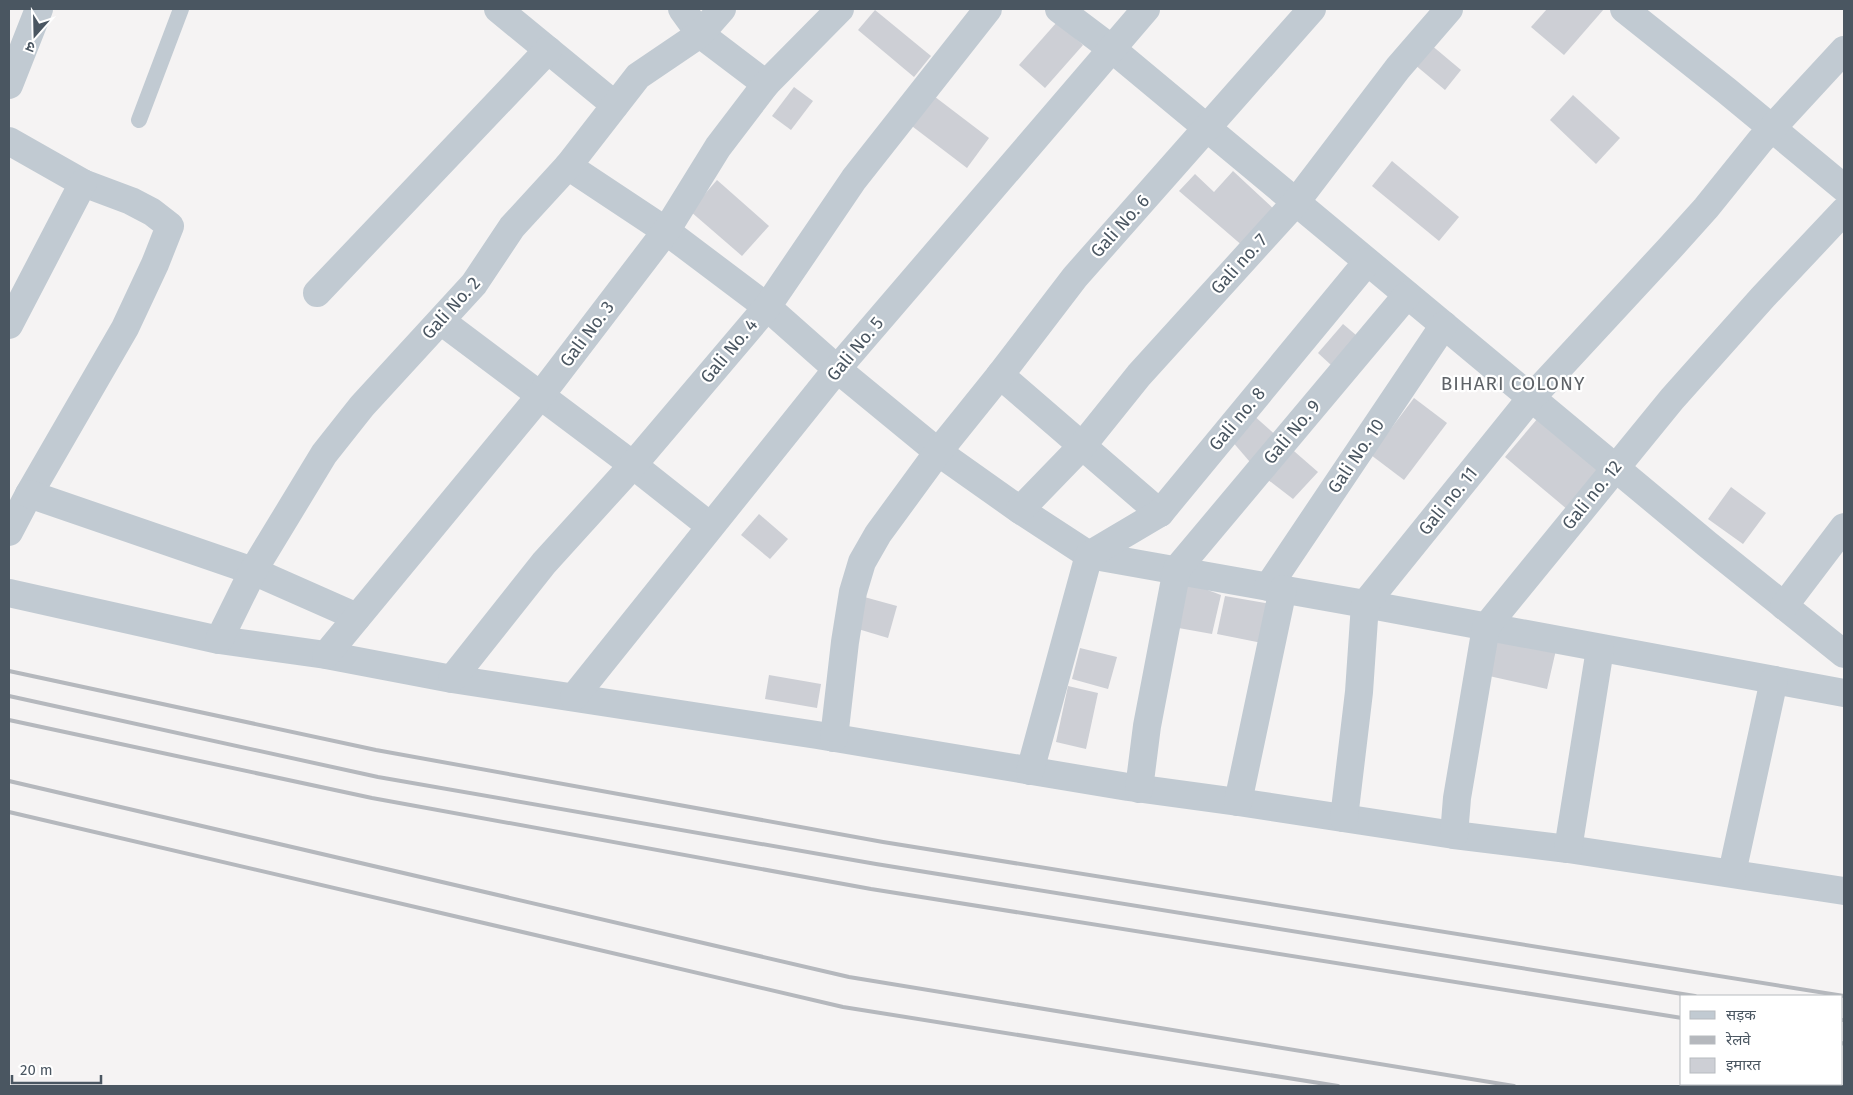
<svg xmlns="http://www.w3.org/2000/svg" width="1853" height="1095" font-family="'Fira Sans','Noto Sans Devanagari',sans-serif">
<rect width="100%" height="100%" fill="#f5f3f3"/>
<g fill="#cdcfd5">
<path d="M1547 9H1604L1564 55 1531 27Z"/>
<path d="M875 10 931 56 914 77 858 30Z"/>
<path d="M1057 22 1083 45 1045 88 1019 65Z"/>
<path d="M1430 44 1461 70 1445 90 1414 64Z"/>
<path d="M794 87 813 101 791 130 772 116Z"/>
<path d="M926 90 989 138 967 168 904 120Z"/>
<path d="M1573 95 1620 138 1596 164 1550 120Z"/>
<path d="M1392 161 1459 217 1439 241 1372 186Z"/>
<path d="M1233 171 1277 212 1244 247 1179 191 1195 174 1214 192Z"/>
<path d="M717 180 769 226 742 256 690 211Z"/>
<path d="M1343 324 1369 346 1343 376 1318 353Z"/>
<path d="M1414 398 1447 423 1404 480 1371 455Z"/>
<path d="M1252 414 1280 439 1256 469 1231 440Z"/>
<path d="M1538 418 1601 471 1568 510 1505 457Z"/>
<path d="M1287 445 1318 472 1293 499 1263 476Z"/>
<path d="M1731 487 1766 513 1743 544 1708 519Z"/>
<path d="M759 514 788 539 770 559 741 535Z"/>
<path d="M1181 580 1221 595 1212 634 1173 627Z"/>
<path d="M857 595 897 606 888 638 848 626Z"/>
<path d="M1225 596 1271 604 1262 643 1217 634Z"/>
<path d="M1497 637 1556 650 1547 689 1489 676Z"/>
<path d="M1080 648 1117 657 1108 689 1072 679Z"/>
<path d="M769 675 821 684 817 708 765 699Z"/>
<path d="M1068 686 1098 693 1086 749 1056 742Z"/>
</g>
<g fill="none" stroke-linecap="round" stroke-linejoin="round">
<path stroke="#c1cad2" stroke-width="16" d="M139 120 181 9"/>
<g stroke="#c1cad2" stroke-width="28">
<path d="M498 9 615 105"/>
<path d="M682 9 700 34 766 84"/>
<path d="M1059 9 1112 49 1707 544 1844 654"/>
<path d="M1624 9 1727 91 1844 188"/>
<path d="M9 85 39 9"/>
<path d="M9 141 83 183 131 201 152 212 170 226 155 264 125 328 29 494 9 532"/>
<path d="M568 166 666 231 767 307 837 369 938 452 1020 510 1089 555 1365 604 1844 693"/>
<path d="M317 293 548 50"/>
<path d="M441 321 633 465 710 526"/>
<path d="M9 325 83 183"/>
<path d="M1000 375 1160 513"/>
<path d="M29 494 253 571 357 617"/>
<path d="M1020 510 1082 446 1139 375 1296 202 1398 68 1449 9"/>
<path d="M1268 587 1444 325"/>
<path d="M9 593 219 640 326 655 452 679 817 735 1128 787 1238 802 1454 835 1568 849 1844 891"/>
<path d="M1784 606 1844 527"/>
<path d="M219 640 253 571 324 454 362 406 474 284 512 227 568 166 638 76 700 34 722 9"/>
<path d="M326 655 540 396 666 231 718 147 766 84 840 9"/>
<path d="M452 679 544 563 633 465 767 307 854 179 988 9"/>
<path d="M574 697 837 369 1146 9"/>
<path d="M834 738 845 642 853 592 862 562 878 534 938 452 1000 375 1075 277 1312 9"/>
<path d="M1030 771 1089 555 1160 513 1367 262"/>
<path d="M1139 789 1147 726 1177 569 1407 295"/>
<path d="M1238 802 1283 589"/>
<path d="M1344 818 1359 692 1365 604 1531 398 1670 248 1706 208 1760 141 1844 50"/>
<path d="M1454 835 1457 798 1486 627 1672 399 1763 297 1844 211"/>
<path d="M1568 849 1600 649"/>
<path d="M1732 873 1774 680"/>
</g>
<g stroke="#b5b8bd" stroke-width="4">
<path d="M9 671 376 750 883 842 1844 996"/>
<path d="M9 696 378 777 876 864 1695 996"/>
<path d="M9 720 372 798 871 889 1682 1018"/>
<path d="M9 781 849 977 1514 1086"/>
<path d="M9 812 843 1007 1338 1086"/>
<path d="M1842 1020H1844"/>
<path d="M1842 1043 1844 1044"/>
</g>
</g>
<g text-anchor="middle" stroke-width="4.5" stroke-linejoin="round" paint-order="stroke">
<g font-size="18" fill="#4a5661" stroke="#fff">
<text transform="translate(1120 226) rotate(-48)" y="6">Gali No. 6</text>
<text transform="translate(1239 264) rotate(-48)" y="6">Gali no. 7</text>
<text transform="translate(451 308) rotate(-48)" y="6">Gali No. 2</text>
<text transform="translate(587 334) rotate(-53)" y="6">Gali No. 3</text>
<text transform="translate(855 349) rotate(-50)" y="6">Gali No. 5</text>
<text transform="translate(729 351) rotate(-50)" y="6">Gali No. 4</text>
<text transform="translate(1237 419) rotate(-50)" y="6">Gali no. 8</text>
<text transform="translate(1292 432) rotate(-50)" y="6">Gali No. 9</text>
<text transform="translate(1356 456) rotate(-56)" y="6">Gali No. 10</text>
<text transform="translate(1592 495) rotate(-51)" y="6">Gali no. 12</text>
<text transform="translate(1448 501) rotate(-51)" y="6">Gali no. 11</text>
</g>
<g font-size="19" letter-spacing="1" fill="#5f6368" stroke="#fff">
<text x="1513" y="390">BIHARI COLONY</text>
</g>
</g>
<rect width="1853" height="1095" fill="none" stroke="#4a5661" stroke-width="20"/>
<rect x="1680" y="995" width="162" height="90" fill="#ffffff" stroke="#b7bbc0"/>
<rect x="1690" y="1011" width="25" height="8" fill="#c1cad2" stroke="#b7bbc0"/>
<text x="1726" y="1020" font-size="15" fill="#4a5661">सड़क</text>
<rect x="1690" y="1036" width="25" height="8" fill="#b5b8bd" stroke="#b7bbc0"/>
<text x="1726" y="1045" font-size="15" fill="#4a5661">रेलवे</text>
<rect x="1690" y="1058" width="25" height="15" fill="#cdcfd5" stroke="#b7bbc0"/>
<text x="1726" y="1070" font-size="15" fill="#4a5661">इमारत</text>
<g transform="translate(35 35) rotate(200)" stroke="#ffffff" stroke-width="4" paint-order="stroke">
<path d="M0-4L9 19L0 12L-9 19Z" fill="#4a5661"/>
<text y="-8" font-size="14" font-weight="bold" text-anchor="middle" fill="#4a5661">उ</text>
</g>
<path d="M12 1075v8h89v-8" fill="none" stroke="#4a5661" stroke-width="2.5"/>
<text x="20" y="1075" font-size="15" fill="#4a5661" stroke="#ffffff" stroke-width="4" paint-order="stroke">20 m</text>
</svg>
